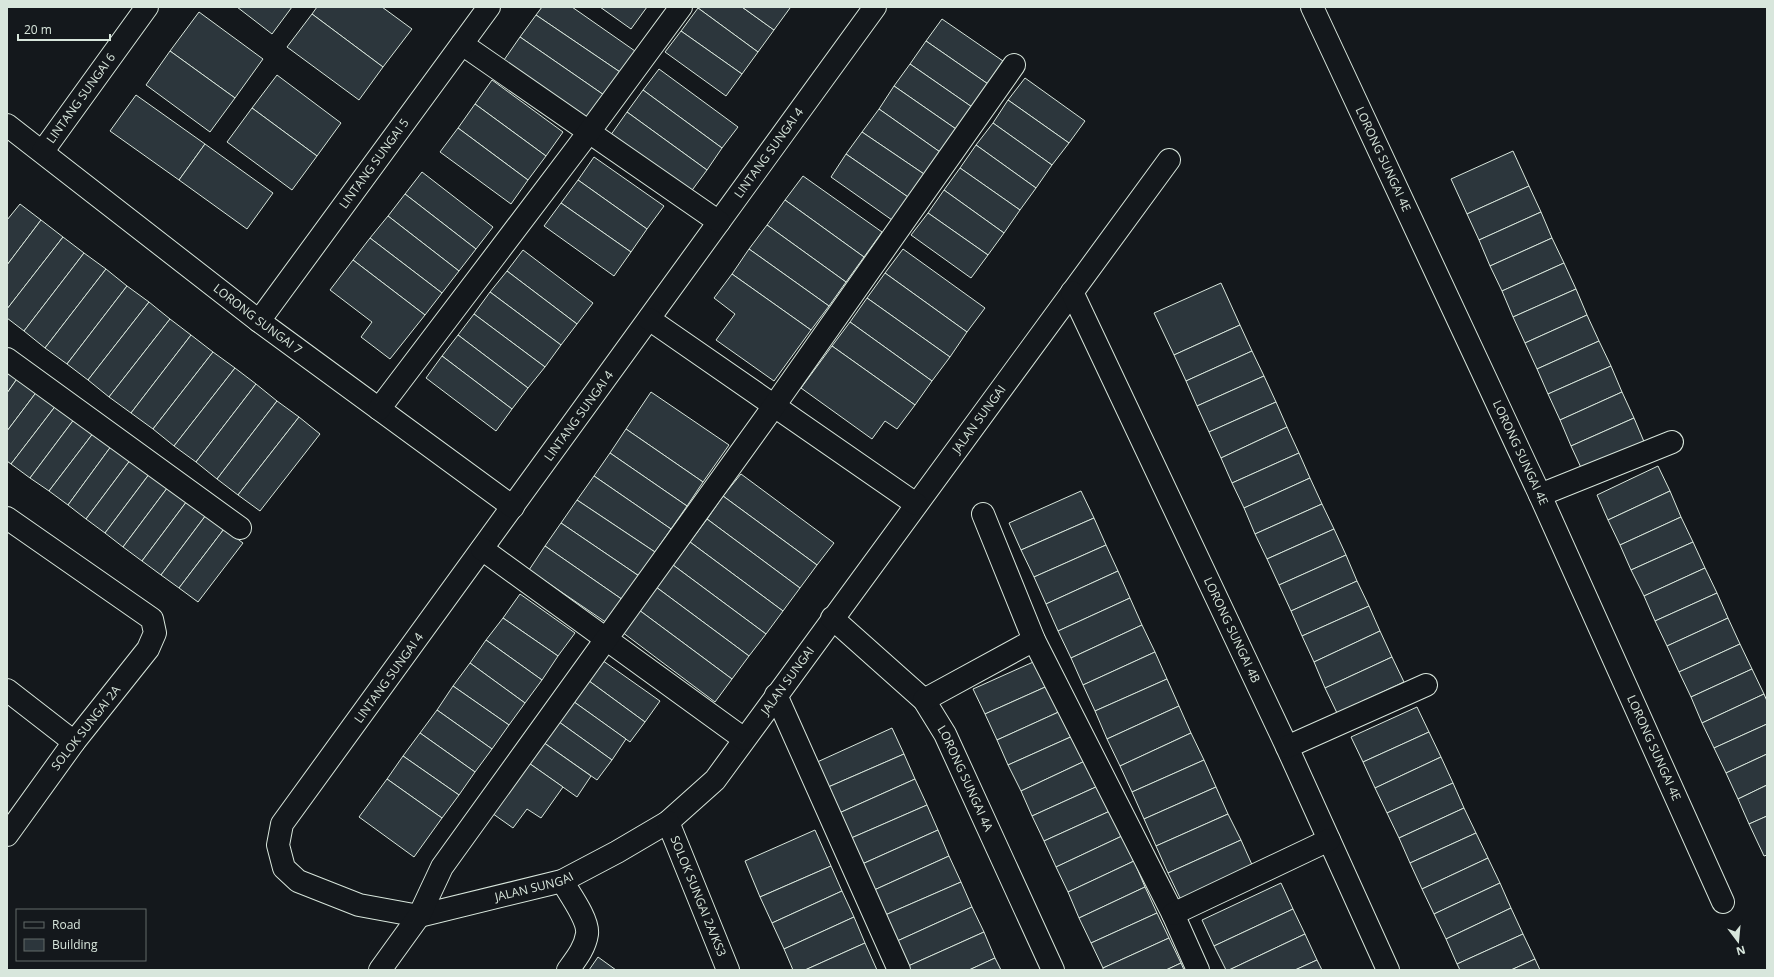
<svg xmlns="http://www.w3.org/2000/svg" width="1774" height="977" font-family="'Open Sans',sans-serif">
<rect width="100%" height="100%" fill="#14181c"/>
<g fill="#2c363c" stroke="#d8e6dc">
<path d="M237 7H292L272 34Z"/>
<path d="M317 7H382L412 29 383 67 312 14Z"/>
<path d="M542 7H572L635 51 620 72 536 15Z"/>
<path d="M600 7H647L631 29Z"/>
<path d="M699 7H742L774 30 758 52 698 8Z"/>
<path d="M742 7H789L790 8 774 30Z"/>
<path d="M698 8 758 52 742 74 681 31Z"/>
<path d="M199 12 263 59 235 98 170 51Z"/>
<path d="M312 14 383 67 359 100 287 47Z"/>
<path d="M536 15 620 72 604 95 520 37Z"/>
<path d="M942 19 1003 61 988 84 926 41Z"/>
<path d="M681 31 742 74 726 96 665 52Z"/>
<path d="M520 37 604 95 588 118 504 60Z"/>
<path d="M926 41 988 84 972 107 910 64Z"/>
<path d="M170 51 235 98 210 132 146 85Z"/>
<path d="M910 64 972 107 956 129 894 86Z"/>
<path d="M659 69 738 127 722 148 643 90Z"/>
<path d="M277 75 341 123 317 156 252 108Z"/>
<path d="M1025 78 1085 121 1069 143 1008 100Z"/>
<path d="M492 80 563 132 546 156 475 104Z"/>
<path d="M894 86 956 129 940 152 879 109Z"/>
<path d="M643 90 722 148 707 170 627 112Z"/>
<path d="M136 95 205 144 179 180 110 131Z"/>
<path d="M1008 100 1069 143 1052 165 993 123Z"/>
<path d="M475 104 546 156 528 180 458 128Z"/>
<path d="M252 108 317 156 292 190 227 142Z"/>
<path d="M879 109 940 152 924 174 862 132Z"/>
<path d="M627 112 707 170 690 193 610 136Z"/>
<path d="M993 123 1052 165 1036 188 976 145Z"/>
<path d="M458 128 528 180 511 204 440 152Z"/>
<path d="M862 132 924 174 908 197 846 154Z"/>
<path d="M205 144 273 193 247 229 179 180Z"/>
<path d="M976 145 1036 188 1020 210 960 168Z"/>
<path d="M1513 151 1529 186 1467 214 1451 179Z"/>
<path d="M846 154 908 197 892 220 831 177Z"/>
<path d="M594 157 664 206 647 229 578 180Z"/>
<path d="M960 168 1020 210 1004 233 944 190Z"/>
<path d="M422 172 493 227 476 249 405 194Z"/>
<path d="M803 176 882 232 864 257 785 200Z"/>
<path d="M578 180 647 229 631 252 561 203Z"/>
<path d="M1529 186 1541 212 1479 240 1467 214Z"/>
<path d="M944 190 1004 233 988 255 928 213Z"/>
<path d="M405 194 476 249 459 271 388 216Z"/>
<path d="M785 200 864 257 846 282 767 225Z"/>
<path d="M561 203 631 252 614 276 544 226Z"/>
<path d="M20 204 41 220 7 265V220Z"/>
<path d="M1541 212 1552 238 1490 266 1479 240Z"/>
<path d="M928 213 988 255 971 278 911 235Z"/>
<path d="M388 216 459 271 442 293 370 238Z"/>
<path d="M41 220 63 237 7 309V265Z"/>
<path d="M767 225 846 282 829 306 749 249Z"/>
<path d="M63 237 84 253 24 331 7 318V309Z"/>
<path d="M370 238 442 293 425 315 353 260Z"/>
<path d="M1552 238 1564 263 1502 291 1490 266Z"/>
<path d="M749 249 829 306 811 330 732 274Z"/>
<path d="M903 249 985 308 967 332 885 273Z"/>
<path d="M523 250 593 303 577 324 507 271Z"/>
<path d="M84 253 106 269 45 348 24 331Z"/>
<path d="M353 260 425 315 390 359 361 337 372 322 330 290Z"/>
<path d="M1564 263 1576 289 1513 317 1502 291Z"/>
<path d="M106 269 127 286 67 364 45 348Z"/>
<path d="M507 271 577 324 561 345 490 292Z"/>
<path d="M885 273 967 332 950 357 867 298Z"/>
<path d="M732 274 811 330 774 381 716 340 735 314 714 298Z"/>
<path d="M1221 283 1240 325 1174 355 1154 313Z"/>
<path d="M127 286 149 302 88 380 67 364Z"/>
<path d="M1576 289 1587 315 1525 343 1513 317Z"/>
<path d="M490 292 561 345 545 367 474 314Z"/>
<path d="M867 298 950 357 932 381 850 322Z"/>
<path d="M149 302 170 319 109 397 88 380Z"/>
<path d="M474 314 545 367 528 388 458 335Z"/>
<path d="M1587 315 1599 341 1537 369 1525 343Z"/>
<path d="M170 319 191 335 131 413 109 397Z"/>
<path d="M850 322 932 381 915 405 832 346Z"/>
<path d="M1240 325 1252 351 1186 381 1174 355Z"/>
<path d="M191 335 213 352 153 429 131 413Z"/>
<path d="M458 335 528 388 512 409 442 356Z"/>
<path d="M1599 341 1611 366 1548 394 1537 369Z"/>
<path d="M832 346 915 405 897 429 885 421 872 439 801 388Z"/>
<path d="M1252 351 1264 376 1197 406 1186 381Z"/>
<path d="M213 352 235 368 174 446 153 429Z"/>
<path d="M442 356 512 409 496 431 426 378Z"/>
<path d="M1611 366 1622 392 1560 420 1548 394Z"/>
<path d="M7 367 19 376 7 393Z"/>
<path d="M235 368 256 384 196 462 174 446Z"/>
<path d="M19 376 38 390 7 431V393Z"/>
<path d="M1264 376 1276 402 1209 432 1197 406Z"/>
<path d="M256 384 277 401 217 479 196 462Z"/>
<path d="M38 390 57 404 11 464 7 461V431Z"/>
<path d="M651 392 729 445 703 482 626 429Z"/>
<path d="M1622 392 1634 418 1571 446 1560 420Z"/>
<path d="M277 401 299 417 238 495 217 479Z"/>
<path d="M1276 402 1287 427 1221 458 1209 432Z"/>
<path d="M57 404 75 418 30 478 11 464Z"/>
<path d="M299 417 320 434 260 511 238 495Z"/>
<path d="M75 418 94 432 49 491 30 478Z"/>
<path d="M1634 418 1645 444 1583 472 1571 446Z"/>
<path d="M1287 427 1299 453 1232 483 1221 458Z"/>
<path d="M626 429 703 482 687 506 610 453Z"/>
<path d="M94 432 112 445 68 505 49 491Z"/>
<path d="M112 445 131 459 86 519 68 505Z"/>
<path d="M610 453 687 506 671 529 594 476Z"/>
<path d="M1299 453 1310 478 1244 508 1232 483Z"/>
<path d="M131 459 150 473 105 533 86 519Z"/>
<path d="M1658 466 1670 491 1608 520 1597 495Z"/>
<path d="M150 473 168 487 123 547 105 533Z"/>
<path d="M741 474 834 543 817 565 723 496Z"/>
<path d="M594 476 671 529 655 552 577 500Z"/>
<path d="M1310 478 1322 504 1255 534 1244 508Z"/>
<path d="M168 487 187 501 142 561 123 547Z"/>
<path d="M1081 491 1094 518 1021 550 1009 523Z"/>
<path d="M1670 491 1681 517 1620 545 1608 520Z"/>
<path d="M723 496 817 565 800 588 707 519Z"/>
<path d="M577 500 655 552 639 576 561 523Z"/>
<path d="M187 501 206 515 161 575 142 561Z"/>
<path d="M1322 504 1334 529 1267 559 1255 534Z"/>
<path d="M206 515 224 529 179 588 161 575Z"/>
<path d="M1681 517 1693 542 1631 570 1620 545Z"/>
<path d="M1094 518 1106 545 1034 577 1021 550Z"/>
<path d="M707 519 800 588 783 611 690 542Z"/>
<path d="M561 523 639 576 623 600 545 546Z"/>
<path d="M224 529 243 543 198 602 179 588Z"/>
<path d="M1334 529 1346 555 1279 585 1267 559Z"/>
<path d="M690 542 783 611 766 634 673 565Z"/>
<path d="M1693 542 1705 568 1644 596 1631 570Z"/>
<path d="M1106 545 1118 571 1046 604 1034 577Z"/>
<path d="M545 546 623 600 607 623 529 570Z"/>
<path d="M1346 555 1357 581 1291 611 1279 585Z"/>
<path d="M673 565 766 634 749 656 656 587Z"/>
<path d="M1705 568 1717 593 1655 621 1644 596Z"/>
<path d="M1118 571 1130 598 1058 631 1046 604Z"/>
<path d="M1357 581 1369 606 1302 636 1291 611Z"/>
<path d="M656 587 749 656 732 679 639 610Z"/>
<path d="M1717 593 1728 618 1667 646 1655 621Z"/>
<path d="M520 594 575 633 558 656 503 618Z"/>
<path d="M1130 598 1142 625 1071 658 1058 631Z"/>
<path d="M1369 606 1380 631 1314 662 1302 636Z"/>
<path d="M639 610 732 679 715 702 622 632Z"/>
<path d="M503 618 558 656 542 680 486 640Z"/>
<path d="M1728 618 1740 644 1679 672 1667 646Z"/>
<path d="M1142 625 1155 652 1083 685 1071 658Z"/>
<path d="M1380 631 1392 657 1325 688 1314 662Z"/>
<path d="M486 640 542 680 525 703 470 663Z"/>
<path d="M1740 644 1752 669 1691 697 1679 672Z"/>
<path d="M1155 652 1167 679 1095 711 1083 685Z"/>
<path d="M1392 657 1404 682 1337 713 1325 688Z"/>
<path d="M599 658 660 701 645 722 585 678Z"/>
<path d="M1040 659 1052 684 985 714 973 689Z"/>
<path d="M470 663 525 703 509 725 453 686Z"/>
<path d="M1752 669 1764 694 1702 723 1691 697Z"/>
<path d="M585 678 645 722 630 742 570 699Z"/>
<path d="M1167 679 1179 706 1107 739 1095 711Z"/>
<path d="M1052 684 1063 710 997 740 985 714Z"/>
<path d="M453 686 509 725 492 749 437 710Z"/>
<path d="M1764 694 1767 701V724L1714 748 1702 723Z"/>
<path d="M570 699 626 739 612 760 555 719Z"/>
<path d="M1179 706 1191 733 1120 766 1107 739Z"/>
<path d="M1417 707 1429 732 1363 762 1351 737Z"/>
<path d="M437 710 492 749 475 772 420 733Z"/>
<path d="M1063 710 1075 735 1008 765 997 740Z"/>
<path d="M555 719 612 760 597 780 540 740Z"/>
<path d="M1767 724V754L1726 773 1714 748Z"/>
<path d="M892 728 904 754 826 788 815 763Z"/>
<path d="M1429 732 1441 757 1375 788 1363 762Z"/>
<path d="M420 733 475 772 459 795 403 756Z"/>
<path d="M1191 733 1204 760 1132 792 1120 766Z"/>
<path d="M1075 735 1087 760 1021 791 1008 765Z"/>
<path d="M540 740 591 776 577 797 526 761Z"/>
<path d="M904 754 915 779 837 814 826 788Z"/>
<path d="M1767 754V785L1738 799 1726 773Z"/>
<path d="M403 756 459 795 442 818 387 779Z"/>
<path d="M1441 757 1453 783 1387 813 1375 788Z"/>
<path d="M1087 760 1098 786 1032 816 1021 791Z"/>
<path d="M1204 760 1216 787 1144 819 1132 792Z"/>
<path d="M526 761 563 787 541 818 527 809 513 828 489 811Z"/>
<path d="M387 779 442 818 414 857 359 817Z"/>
<path d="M915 779 927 805 849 839 837 814Z"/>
<path d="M1453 783 1464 808 1399 838 1387 813Z"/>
<path d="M1767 785V816L1749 824 1738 799Z"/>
<path d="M1098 786 1110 811 1044 841 1032 816Z"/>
<path d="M1216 787 1228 814 1156 846 1144 819Z"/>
<path d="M927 805 938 830 860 865 849 839Z"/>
<path d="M1464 808 1476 833 1410 863 1399 838Z"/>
<path d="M1110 811 1122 836 1056 867 1044 841Z"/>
<path d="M1228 814 1241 840 1168 873 1156 846Z"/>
<path d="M1767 816V855L1764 856 1749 824Z"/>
<path d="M815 830 831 866 760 897 745 861Z"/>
<path d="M938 830 949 856 872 891 860 865Z"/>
<path d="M1476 833 1488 858 1422 889 1410 863Z"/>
<path d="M1122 836 1134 861 1068 892 1056 867Z"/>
<path d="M1241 840 1253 867 1181 900 1168 873Z"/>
<path d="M949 856 961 882 883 916 872 891Z"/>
<path d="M1488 858 1500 883 1434 914 1422 889Z"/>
<path d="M1134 861 1145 887 1079 918 1068 892Z"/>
<path d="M831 866 842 891 772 923 760 897Z"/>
<path d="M961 882 972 907 895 942 883 916Z"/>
<path d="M1281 883 1293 909 1214 946 1202 920Z"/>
<path d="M1500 883 1511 908 1446 939 1434 914Z"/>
<path d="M1145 887 1157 913 1091 943 1079 918Z"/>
<path d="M842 891 854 917 784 949 772 923Z"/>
<path d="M972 907 984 932 906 967 895 942Z"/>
<path d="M1511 908 1523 934 1457 964 1446 939Z"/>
<path d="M1293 909 1305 934 1229 970H1226L1214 946Z"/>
<path d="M1157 913 1169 938 1103 968 1091 943Z"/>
<path d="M854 917 865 943 805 970H793L784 949Z"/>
<path d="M984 932 995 958 969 970H907L906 967Z"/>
<path d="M1305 934 1317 960 1295 970H1229Z"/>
<path d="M1523 934 1535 959 1511 970H1460L1457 964Z"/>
<path d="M1169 938 1181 963 1166 970H1103V968Z"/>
<path d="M865 943 877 970H805Z"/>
<path d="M598 957 616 970H589Z"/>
<path d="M995 958 1001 970H969Z"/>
<path d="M1535 959 1540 970H1511Z"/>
<path d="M1317 960 1322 970H1295Z"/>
<path d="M1181 963 1184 970H1166Z"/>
</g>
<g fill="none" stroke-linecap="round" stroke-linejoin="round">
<g stroke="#d8e6dc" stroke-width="24">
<g id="minor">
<path id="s1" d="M875 7 282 824 278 845 284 868 298 881 359 905 419 916 562 881 617 852 668 822 715 780 1169 160"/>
<path id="s2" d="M1312 7 1540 495 1723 902"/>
<path d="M462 44 719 222"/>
<path id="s3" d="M7 125 259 321 513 507"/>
<path id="s4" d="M43 151 147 7"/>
<path id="s5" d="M1072 292 1287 747 1388 970"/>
<path d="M649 319 916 504"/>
<path id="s6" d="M259 321 489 7"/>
<path d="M7 359 240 528"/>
<path d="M379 409 589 132 681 7"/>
<path d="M1540 495 1672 442"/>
<path d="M983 514 1034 640 1173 914 1198 970"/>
<path d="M7 518 152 619 155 633 148 649 74 742 7 835"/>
<path d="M482 549 744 739"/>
<path id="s7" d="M832 618 924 700 945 734 1053 970"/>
<path d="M7 690 74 742"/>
<path d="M776 695 899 970"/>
<path d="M924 700 1034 640"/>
<path d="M1287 747 1426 685"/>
<path id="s8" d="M668 822 728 970"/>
<path d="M562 881C569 893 589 920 587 934 585 948 576 959 568 970"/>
<path d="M1173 914 1329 840"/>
<path d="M380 970 419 916 442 867 774 406 1014 65"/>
</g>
</g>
<use href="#minor" stroke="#14181c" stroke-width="22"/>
</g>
<g text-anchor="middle" stroke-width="3" stroke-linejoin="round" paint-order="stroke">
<g font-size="12" fill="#d8e6dc" stroke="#14181c">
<text dy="4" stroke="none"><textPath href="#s4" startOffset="65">LINTANG SUNGAI 6</textPath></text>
<text transform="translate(769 153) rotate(-54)" y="4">LINTANG SUNGAI 4</text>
<text dy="4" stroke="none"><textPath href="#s2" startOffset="168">LORONG SUNGAI 4E</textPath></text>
<text dy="4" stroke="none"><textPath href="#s6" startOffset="195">LINTANG SUNGAI 5</textPath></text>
<text dy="4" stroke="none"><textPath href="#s3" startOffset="317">LORONG SUNGAI 7</textPath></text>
<text transform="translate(579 416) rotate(-54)" y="4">LINTANG SUNGAI 4</text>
<text dy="4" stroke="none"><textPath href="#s1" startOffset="1979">JALAN SUNGAI</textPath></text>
<text dy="4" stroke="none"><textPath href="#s2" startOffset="492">LORONG SUNGAI 4E</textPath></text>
<text dy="4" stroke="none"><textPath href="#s5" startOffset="374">LORONG SUNGAI 4B</textPath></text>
<text transform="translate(389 678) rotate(-54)" y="4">LINTANG SUNGAI 4</text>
<text dy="4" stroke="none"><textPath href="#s1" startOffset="1655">JALAN SUNGAI</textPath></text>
<text transform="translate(86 728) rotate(-52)" y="4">SOLOK SUNGAI 2A</text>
<text dy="4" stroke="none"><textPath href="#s2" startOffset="816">LORONG SUNGAI 4E</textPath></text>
<text dy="4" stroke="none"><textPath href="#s7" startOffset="212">LORONG SUNGAI 4A</textPath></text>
<text dy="4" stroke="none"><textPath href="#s1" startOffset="1319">JALAN SUNGAI</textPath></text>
<text dy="4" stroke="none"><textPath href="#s8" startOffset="80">SOLOK SUNGAI 2A/KS3</textPath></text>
</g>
</g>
<rect width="1774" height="977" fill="none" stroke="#d8e6dc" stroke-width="16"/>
<rect x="16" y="909" width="130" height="52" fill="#14181c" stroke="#626a69"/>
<rect x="24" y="922" width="20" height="6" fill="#14181c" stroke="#626a69"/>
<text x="52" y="929" font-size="12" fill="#d8e6dc">Road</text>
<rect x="24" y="939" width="20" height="12" fill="#2c363c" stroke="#626a69"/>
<text x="52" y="949" font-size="12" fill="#d8e6dc">Building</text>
<g transform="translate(1738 941) rotate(164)" stroke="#14181c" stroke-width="3" paint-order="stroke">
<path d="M0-3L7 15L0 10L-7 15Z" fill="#d8e6dc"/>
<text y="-6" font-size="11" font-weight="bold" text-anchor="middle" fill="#d8e6dc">N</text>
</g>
<path d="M18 34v6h92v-6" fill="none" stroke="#d8e6dc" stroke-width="2"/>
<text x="24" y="34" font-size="12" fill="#d8e6dc" stroke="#14181c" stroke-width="3" paint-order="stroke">20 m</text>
</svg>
